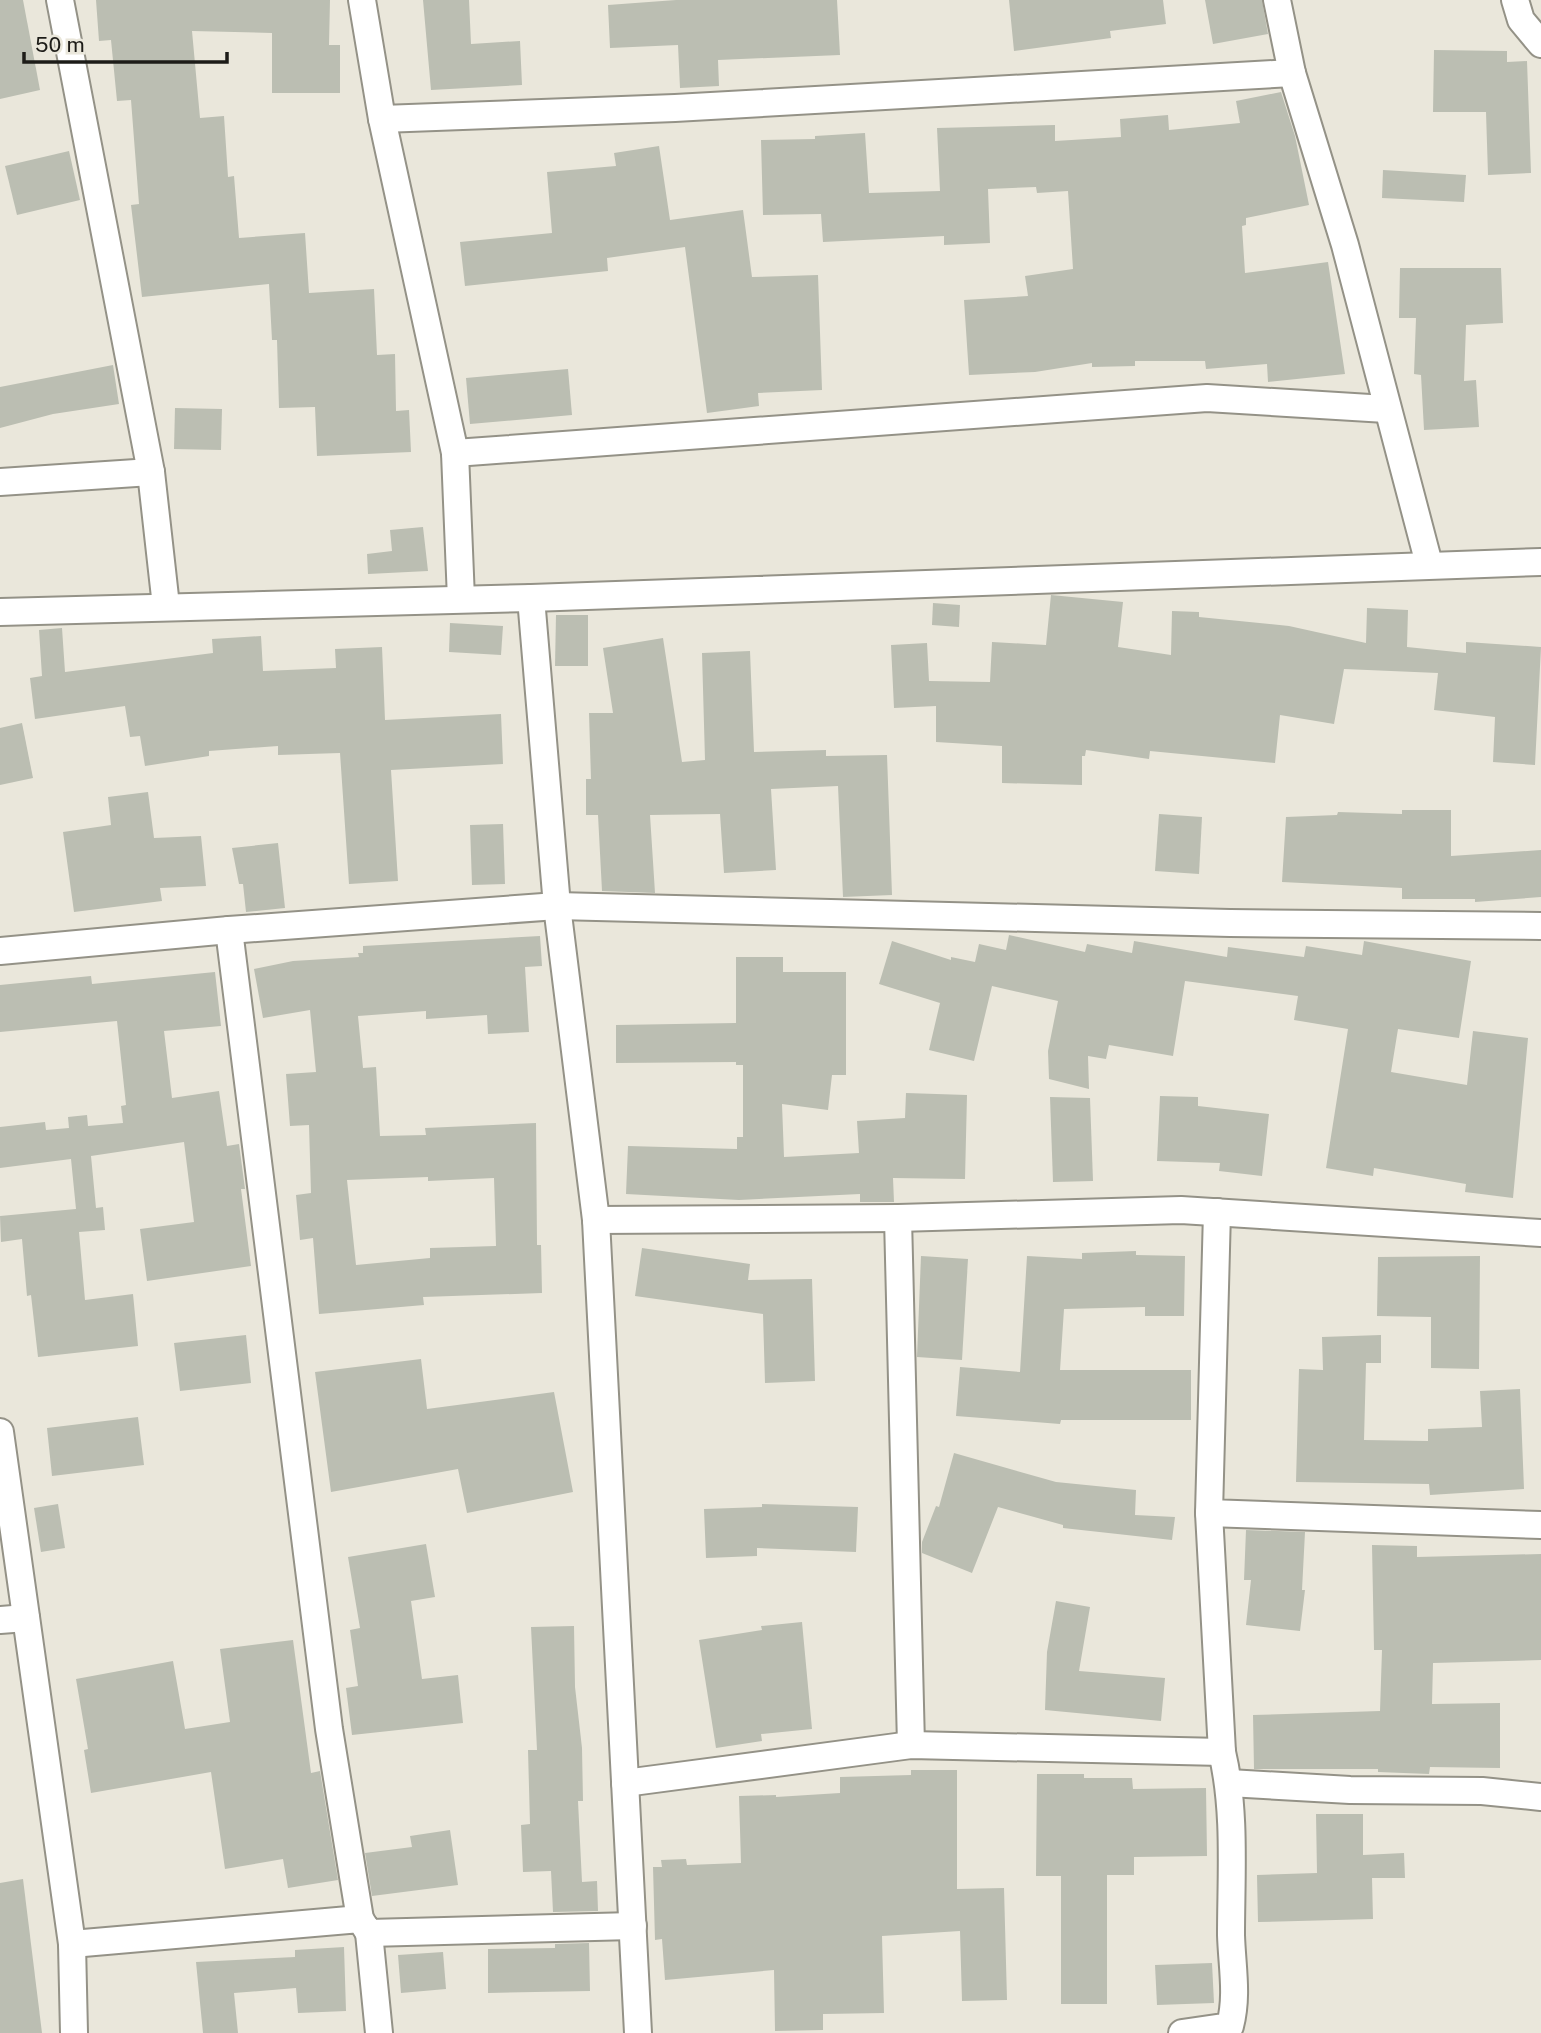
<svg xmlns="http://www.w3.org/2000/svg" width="1541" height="2033" font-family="'Public Sans',sans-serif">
<rect width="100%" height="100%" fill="#eae7db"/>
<g fill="#bbbeb2" fill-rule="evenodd">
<path d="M0 0H23L40 90 0 99Z"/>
<path d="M96 0H330L329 45H340V93H272V33L192 31 200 118 224 116 228 177 234 176 239 238 305 233 309 293 374 289 377 355 395 354 396 411 409 410 411 452 317 456 315 407 279 408 277 340H272L269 284 142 297 131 205 139 204 131 100 117 101 111 40 99 41Z"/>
<path d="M423 0H469L471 44 520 41 522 85 431 90Z"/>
<path d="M676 0H837L840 55 718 60 719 86 680 88 678 45 610 48 608 5Z"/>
<path d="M1009 0H1163L1166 24 1110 31 1111 38 1014 51Z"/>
<path d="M1205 0H1262L1268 34 1213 44Z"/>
<path d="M1434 50 1507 51V62L1527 61 1531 173 1488 175 1486 112H1433Z"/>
<path d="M1281 92 1295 136 1309 205 1246 218V225L1242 226 1245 273 1328 262 1345 374 1268 382 1267 364 1206 369 1205 361H1135V366L1092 367V363L1035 372 969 375 964 300 1028 296 1025 276 1073 269 1068 191 1037 193 1036 187 988 189 990 243 944 245V236L823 242 821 214 763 215 761 140 815 139V136L865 133 869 193 940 191 937 128 1055 125V141L1121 137 1120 119 1168 115 1169 130 1240 123 1236 101Z"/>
<path d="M659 146 670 220 743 210 752 277 818 275 822 390 758 393 759 406 707 413 685 247 607 258 608 271 465 286 460 242 552 233 547 172 616 166 614 153Z"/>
<path d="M69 151 80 200 17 215 5 166Z"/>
<path d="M1383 170 1466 175 1464 202 1382 198Z"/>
<path d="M1400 268H1501L1503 323 1466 325 1464 381 1476 380 1479 427 1424 430 1421 375 1414 374 1416 318H1399Z"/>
<path d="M113 365 119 404 53 414 0 428V387Z"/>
<path d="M568 369 572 415 470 424 466 378Z"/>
<path d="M175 408 222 409 221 450 174 449Z"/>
<path d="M423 527 428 571 368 574 367 554 392 551 390 530Z"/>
<path d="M1051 595 1123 602 1118 647 1171 655 1172 611 1199 612V617L1289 626 1366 643 1367 608 1408 610 1407 647 1466 653V642L1541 647 1535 765 1493 762 1495 717 1434 710 1438 673 1344 669 1334 724 1280 715 1275 763 1150 751 1149 759 1086 750 1085 756H1082V785L1002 783V746L936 742V706L894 708 891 645 927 643 929 681 990 682 992 642 1046 645Z"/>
<path d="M933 603 960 605 959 627 932 625Z"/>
<path d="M556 615H588V666H555Z"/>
<path d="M450 623 503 626 501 655 449 652Z"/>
<path d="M62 628 65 672 213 653 212 639 261 636 263 671 336 668 335 649 382 647 385 720 501 714 503 764 391 770 398 881 349 884 340 753 278 755V746L209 751V756L145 766 140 736 130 737 125 706 35 719 30 678 42 676 39 630Z"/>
<path d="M663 638 682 762 705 760 702 653 750 651 754 752 826 750V756L887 755 892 895 843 897 838 786 771 789 776 870 724 873 720 814 650 815 655 893 602 891 598 815H586V779H591L589 713H613L603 648Z"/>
<path d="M22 723 33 778 0 785V728Z"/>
<path d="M148 792 154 838 201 836 206 886 160 888 162 901 74 912 63 832 111 825 108 797Z"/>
<path d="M1402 810H1451V856L1541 850V897L1475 902V899H1402V888L1282 882 1286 817 1337 815 1338 812 1402 814Z"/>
<path d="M1159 814 1202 817 1199 874 1155 871Z"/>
<path d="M503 824 505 884 472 885 470 825Z"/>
<path d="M278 843 285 908 246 912 243 884H239L232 848Z"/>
<path d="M1009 935 1085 952 1087 944 1132 953 1134 941 1227 957 1228 947 1304 957 1306 946 1362 955 1364 941 1471 961 1459 1038 1398 1029 1391 1072 1467 1085 1473 1031 1528 1038 1513 1198 1465 1192 1466 1184 1374 1168 1373 1176 1326 1168 1348 1029 1294 1020 1298 996 1185 981 1173 1056 1109 1045 1106 1059 1088 1056 1089 1089 1049 1079 1048 1051 1058 1001 992 986 974 1061 929 1050 940 1003 879 984 892 941 951 960V957L975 962 979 944 1006 950Z"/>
<path d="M540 936 542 966 525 967 529 1032 488 1034 487 1015 426 1019V1011L358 1016 363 1068 376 1067 380 1136 426 1135 425 1128 536 1123 537 1245H541L542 1293 423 1297 424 1305 319 1314 313 1238 300 1240 296 1195 311 1193 309 1125 290 1126 286 1074 316 1072 310 1010 263 1018 254 969 293 961 359 957 358 953H363V946ZM428 1177V1181L494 1178 496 1246 430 1248V1258L356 1265 347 1180Z"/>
<path d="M736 957H783V972H846V1075H832L828 1110 782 1104 784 1157 859 1153 857 1121 905 1118 906 1093 967 1095 965 1179 893 1178 894 1202H860V1194L739 1200 626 1194 628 1146 737 1149V1137H743V1065H736V1062L616 1063V1025L736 1023Z"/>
<path d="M215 972 221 1026 164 1031 172 1098 219 1091 227 1146 239 1144 245 1189H241L251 1266 147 1281 140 1229 194 1222 184 1142 91 1156 96 1208 103 1207 105 1230 79 1232 85 1300 133 1294 138 1346 38 1357 31 1295 27 1296 22 1239 1 1242 0 1216 76 1209 71 1159 0 1168V1127L45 1122 46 1130 69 1128 68 1117 87 1115 88 1126 123 1123 121 1106 126 1105 117 1021 0 1032V985L91 976 92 984Z"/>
<path d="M1160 1096 1198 1097V1106L1269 1114 1262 1176 1219 1171 1220 1163 1157 1161Z"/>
<path d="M1050 1097 1090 1098 1093 1181 1053 1182Z"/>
<path d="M642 1248 750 1264 748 1280 812 1279 815 1381 765 1383 763 1314 635 1296Z"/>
<path d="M1136 1251V1255L1185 1256 1184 1316H1145V1307L1064 1309 1060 1370H1191V1420H1061L1060 1424 956 1416 960 1367 1020 1372 1027 1256 1082 1259V1253Z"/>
<path d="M921 1256 968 1259 962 1360 917 1357Z"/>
<path d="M1480 1256 1479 1369 1431 1368V1317L1377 1316 1378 1257Z"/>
<path d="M246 1335 251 1383 180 1391 174 1343Z"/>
<path d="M1381 1335V1363H1366L1364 1440 1428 1441V1429L1482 1427 1480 1391 1520 1389 1524 1489 1430 1495 1429 1484 1296 1482 1299 1369 1323 1370 1322 1337Z"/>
<path d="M421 1359 427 1409 554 1392 573 1492 467 1513 458 1469 331 1492 315 1372Z"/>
<path d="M138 1417 144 1465 52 1476 47 1428Z"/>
<path d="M954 1453 1056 1482 1136 1490 1135 1515 1175 1517 1172 1540 1063 1528V1525L998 1507 972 1573 922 1553V1542L936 1506 939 1507Z"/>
<path d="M58 1504 65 1548 41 1552 34 1508Z"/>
<path d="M762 1504 858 1507 856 1552 757 1548V1556L706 1558 704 1509 762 1507Z"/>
<path d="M1246 1530 1305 1532 1302 1590H1305L1300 1631 1246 1625 1251 1580H1244Z"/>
<path d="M426 1544 435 1597 411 1601 422 1679 458 1675 463 1723 352 1735 346 1688 358 1686 350 1630 360 1628 348 1557Z"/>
<path d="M1372 1545 1417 1546V1557L1541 1554V1660L1433 1663 1432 1704 1500 1703V1768L1430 1767 1429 1774 1378 1772V1769H1254L1253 1715 1380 1711 1382 1650H1374Z"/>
<path d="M1056 1601 1090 1607 1079 1671 1165 1678 1161 1721 1045 1710 1047 1652Z"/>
<path d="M802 1622 812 1729 761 1734 762 1741 716 1748 699 1640 762 1630 761 1626Z"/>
<path d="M574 1626 575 1687 582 1748 583 1801H578L582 1882 597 1881 598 1911 553 1912 551 1871 523 1872 521 1825 530 1824 528 1750H537L531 1627Z"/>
<path d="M293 1640 311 1773 320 1771 338 1880 288 1888 283 1859 225 1869 211 1772 91 1793 84 1750 88 1749 76 1679 173 1661 185 1729 230 1722 220 1649Z"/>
<path d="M911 1770H957V1889L1004 1888 1007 2000 962 2001 960 1931 882 1936 884 2013 823 2014V2030L775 2031 774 1970 665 1980 662 1939 655 1940 653 1867H662L661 1860 686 1859 687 1865 741 1863 739 1796 776 1795V1797L840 1793V1777L911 1775Z"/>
<path d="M1037 1774H1084V1778H1132L1133 1789 1206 1788 1207 1856 1134 1857V1875H1107V2004H1061V1876H1036Z"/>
<path d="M1316 1814H1363V1855L1404 1853 1405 1878H1372L1373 1919 1258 1922 1257 1875 1317 1873Z"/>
<path d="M450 1830 458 1885 372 1896 365 1853 412 1847 410 1836Z"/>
<path d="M23 1879 42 2033H0V1883Z"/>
<path d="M589 1943 590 1991 488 1993V1949L555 1948V1944Z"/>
<path d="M344 1947 346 2011 298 2013 296 1988 234 1993 238 2033H203L196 1962 295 1957V1950Z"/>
<path d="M443 1952 446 1989 401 1993 398 1955Z"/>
<path d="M1212 1963 1214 2003 1157 2005 1155 1965Z"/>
</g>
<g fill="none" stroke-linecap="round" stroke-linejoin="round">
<g stroke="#949287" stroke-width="30">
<g id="minor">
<path d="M60 0 151 472 166 606"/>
<path d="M362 0 382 119 455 453 461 599"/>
<path d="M1277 0 1292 73 1345 245 1429 564"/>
<path d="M1515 0 1521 20 1541 44"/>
<path d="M382 119 675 108 1292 73"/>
<path d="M455 453 1207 398 1386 409"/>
<path d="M0 482 151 472"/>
<path d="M531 598 557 906 596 1220 638 2033"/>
<path d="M0 612 531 598 1541 562"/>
<path d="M229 930 329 1729 360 1919"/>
<path d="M0 951 229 930 557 906 1230 923 1541 926"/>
<path d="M1217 1212 1209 1513 1541 1525"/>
<path d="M898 1218 911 1745"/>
<path d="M596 1220 898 1218 1181 1210 1541 1233"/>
<path d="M0 1432 72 1944 74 2033"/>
<path d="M0 1620 26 1618"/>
<path d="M625 1783 911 1745 1222 1752"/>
<path d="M1229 1783 1350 1790 1482 1791 1541 1797"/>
<path d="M369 1933 379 2033"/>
<path d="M72 1944 360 1919 369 1933 633 1926"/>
<path d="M1182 2033 1230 2026C1238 1995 1232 1967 1231 1935 1231 1875 1236 1811 1222 1752L1209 1513"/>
</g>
</g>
<use href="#minor" stroke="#fff" stroke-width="26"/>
</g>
<path d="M24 52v10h203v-10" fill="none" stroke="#1d1c18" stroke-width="3.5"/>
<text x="35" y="52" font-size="21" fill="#1d1c18" stroke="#eae7db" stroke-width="5" paint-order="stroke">50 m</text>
</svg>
